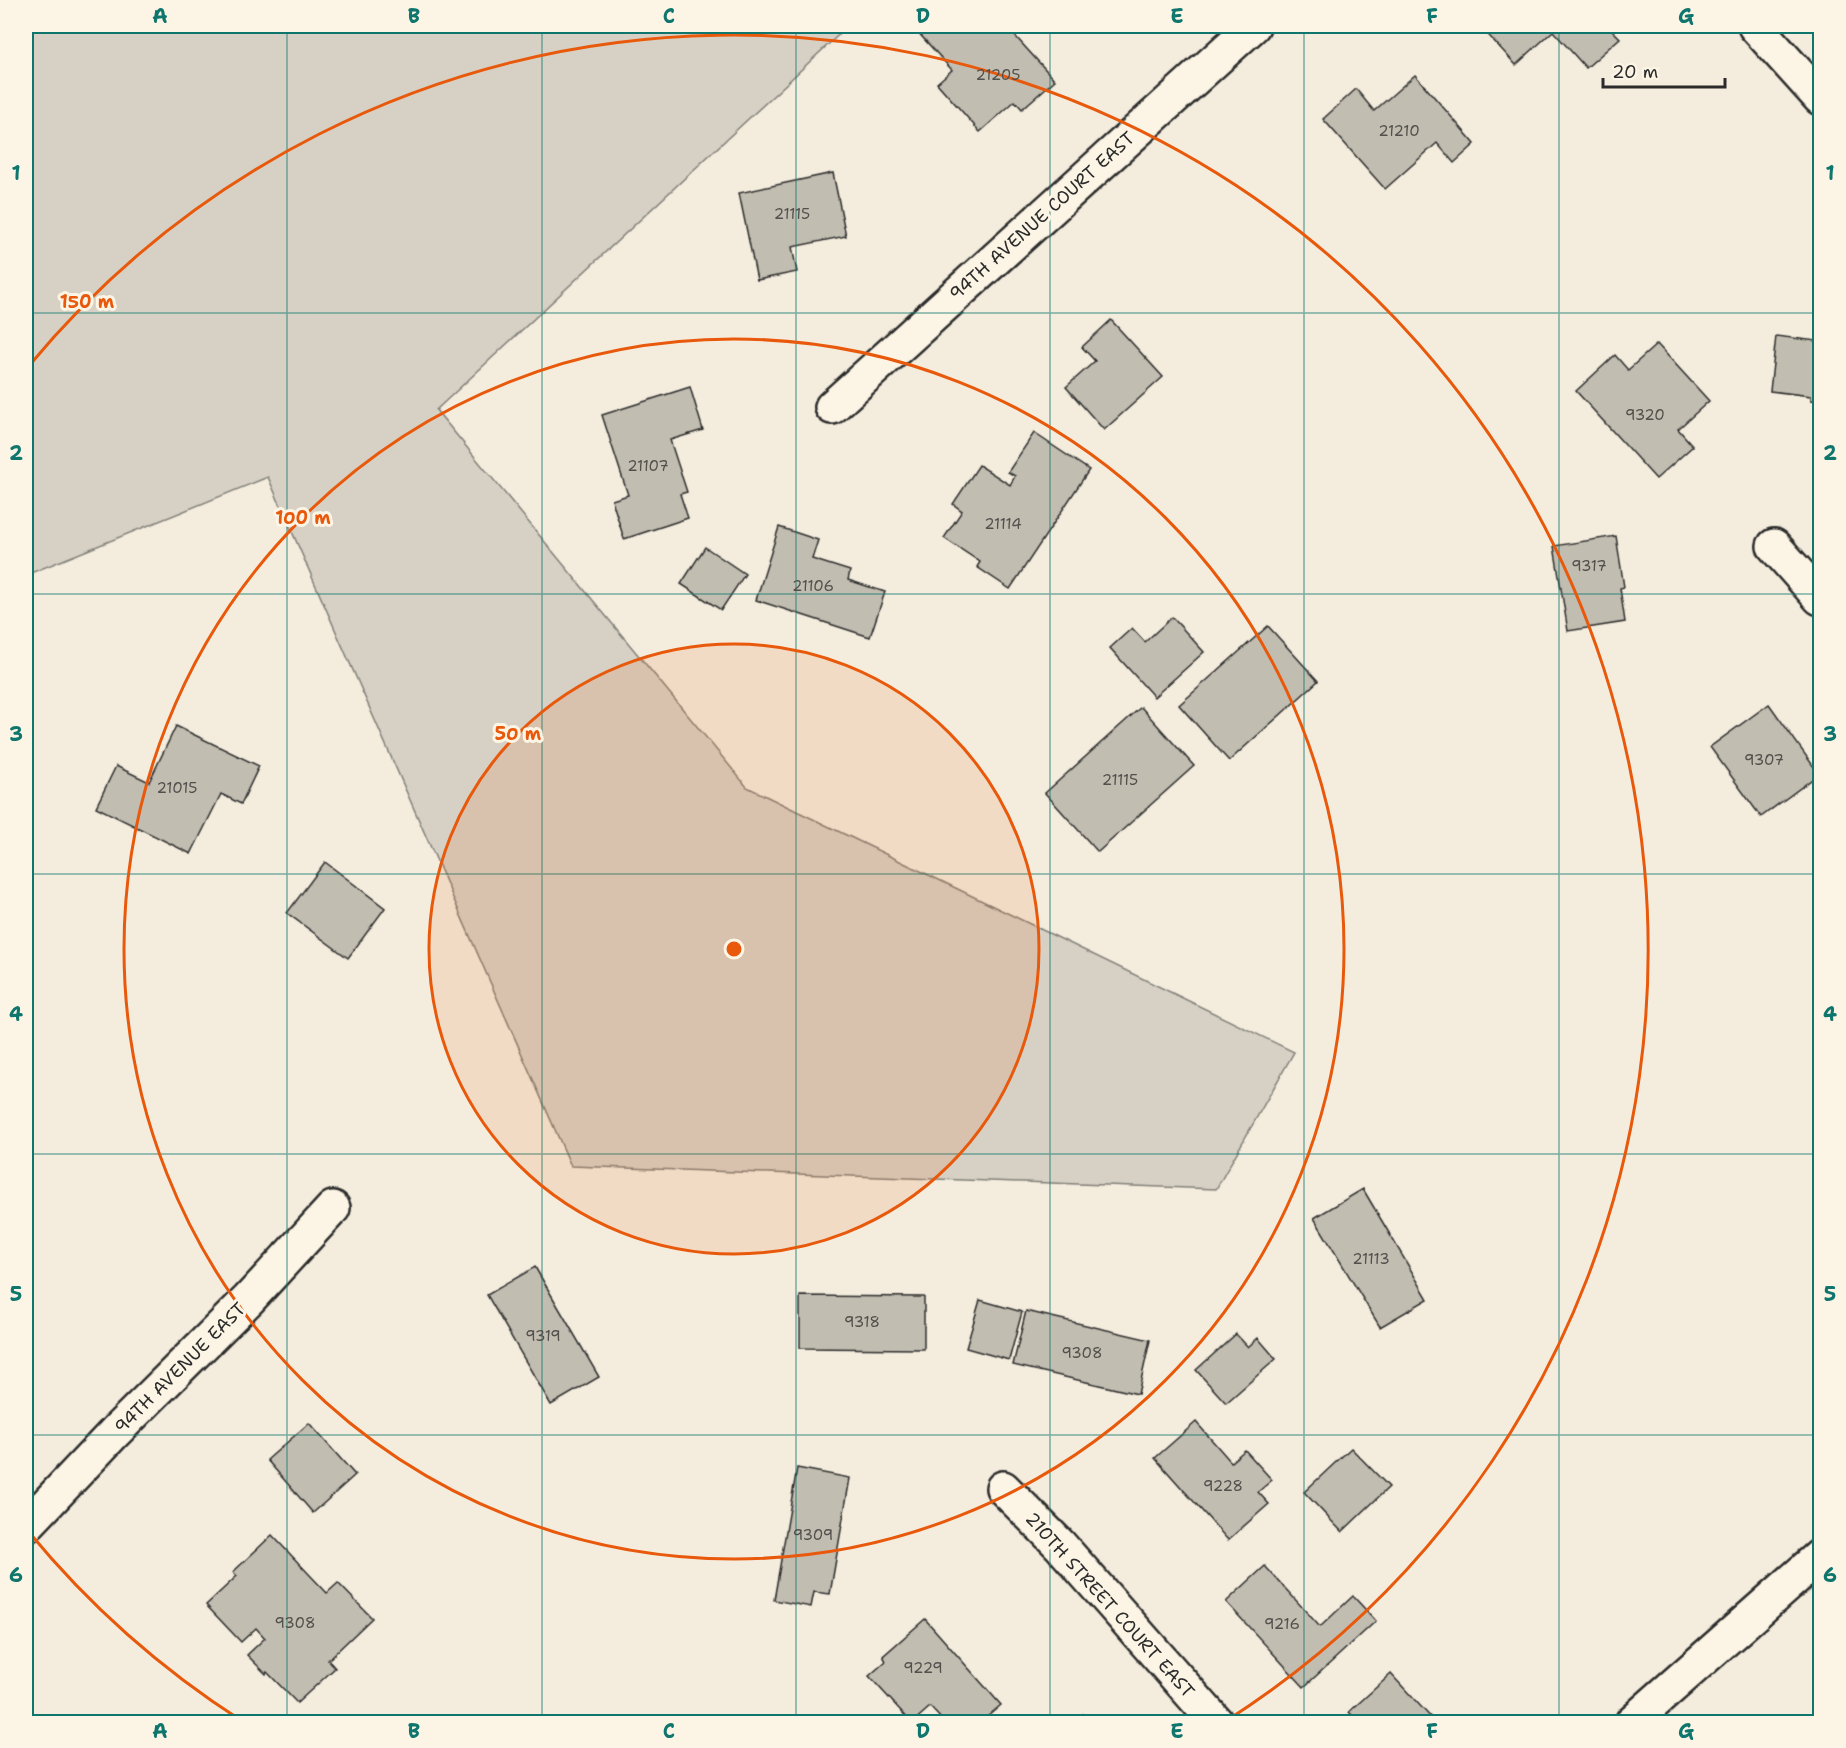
<svg xmlns="http://www.w3.org/2000/svg" width="1846" height="1748" font-family="'Shantell Sans',sans-serif">
<rect width="100%" height="100%" fill="#f4edde"/>
<filter id="ink" filterUnits="userSpaceOnUse"><feTurbulence type="fractalNoise" baseFrequency=".0167" numOctaves="2"/><feDisplacementMap in="SourceGraphic" scale="12" xChannelSelector="R" yChannelSelector="G"/><feConvolveMatrix kernelMatrix="1 2 1 2 8 2 1 2 1" color-interpolation-filters="sRGB"/></filter>
<g filter="url(#ink)">
<path fill="#d6d1c4" stroke="#807e78" stroke-width="1.5" d="M26 26H848L436 410 747 787 1294 1052 1216 1189 571 1166 268 477 26 575Z"/>
<g fill="#c2bdb1" stroke="#2b2b2b" stroke-width="1.5">
<path d="M919 26H1006L1055 80 1022 109 1015 101 980 132 937 83 952 70 915 29Z"/>
<path d="M1480 26H1608L1620 38 1586 68 1553 31 1516 65Z"/>
<path d="M1415 75 1475 144 1454 163 1437 143 1385 189 1323 119 1356 89 1374 111Z"/>
<path d="M833 173 846 236 792 247 797 272 757 280 739 193Z"/>
<path d="M1111 320 1163 377 1104 430 1066 387 1095 361 1082 347Z"/>
<path d="M1818 335 1820 336V401L1811 400V396L1770 391 1776 336 1817 341Z"/>
<path d="M1657 344 1709 401 1678 429 1693 446 1656 479 1576 391 1615 355 1628 370Z"/>
<path d="M690 387 703 430 670 440 687 492 680 494 688 518 624 539 612 500 628 495 602 415Z"/>
<path d="M1034 433 1089 470 1010 589 977 567 980 562 944 538 962 511 953 504 979 465 1010 485 1015 476 1008 472Z"/>
<path d="M779 527 818 540 812 559 850 571 848 580 885 592 870 637 756 600Z"/>
<path d="M1616 536 1624 587 1620 588 1625 622 1568 631 1554 546Z"/>
<path d="M705 547 745 574 721 610 681 584Z"/>
<path d="M1172 617 1204 652 1154 697 1110 648 1132 628 1145 642Z"/>
<path d="M1268 626 1318 681 1229 761 1179 705Z"/>
<path d="M1769 704 1819 774 1761 817 1710 747Z"/>
<path d="M1141 707 1194 766 1098 852 1045 793Z"/>
<path d="M176 726 259 766 241 804 221 794 191 854 96 807 116 766 149 782Z"/>
<path d="M325 862 385 908 348 958 287 913Z"/>
<path d="M1363 1189 1428 1299 1380 1327 1314 1218Z"/>
<path d="M535 1267 599 1377 551 1405 487 1295Z"/>
<path d="M800 1296 924 1297V1349L800 1348Z"/>
<path d="M980 1300 1022 1312 1009 1360 966 1348Z"/>
<path d="M1026 1311 1150 1340 1138 1394 1013 1365Z"/>
<path d="M1236 1334 1248 1347 1258 1338 1276 1359 1226 1403 1196 1370Z"/>
<path d="M1196 1422 1231 1462 1245 1450 1272 1480 1258 1492 1269 1504 1228 1540 1155 1458Z"/>
<path d="M309 1423 355 1475 313 1513 267 1460Z"/>
<path d="M1351 1448 1389 1487 1342 1532 1304 1492Z"/>
<path d="M797 1468 850 1478 830 1594 814 1592 811 1607 774 1600Z"/>
<path d="M272 1535 327 1593 338 1583 372 1618 328 1660 335 1668 297 1703 267 1672 266 1674 247 1655 265 1638 256 1628 241 1642 206 1605 237 1576 233 1572Z"/>
<path d="M1265 1566 1320 1627 1353 1596 1376 1621 1304 1687 1226 1602Z"/>
<path d="M925 1619 1001 1705 981 1722H944L930 1707 913 1722H911L869 1676 886 1661 883 1656Z"/>
<path d="M1391 1674 1435 1722H1359L1349 1712Z"/>
<path d="M1083 1714 1091 1722H1074Z"/>
</g>
<g fill="none" stroke-linecap="round" stroke-linejoin="round">
<g stroke="#2b2b2b" stroke-width="38">
<g id="minor">
<path d="M1755 26 1820 98"/>
<path d="M832 407 1253 26"/>
<path d="M1774 546 1820 598"/>
<path d="M1003 1488 1060 1545 1216 1722"/>
<path d="M26 1526 115 1432 249 1299 333 1208"/>
<path d="M1632 1722 1820 1556"/>
</g>
</g>
<use href="#minor" stroke="#fcf5e5" stroke-width="33"/>
</g>
</g>
<path fill="none" stroke="#0f766e" stroke-width="1.5" stroke-opacity="0.55" d="M287 26V1722M542 26V1722M796 26V1722M1050 26V1722M1304 26V1722M1559 26V1722M26 313H1820M26 594H1820M26 874H1820M26 1154H1820M26 1435H1820"/>
<circle cx="734" cy="949" r="305" fill="#e8590c" fill-opacity=".12"/>
<g fill="none" stroke="#e8590c" stroke-width="3">
<circle cx="734" cy="949" r="305"/>
<circle cx="734" cy="949" r="610"/>
<path d="M242 1721A915 915 0 0 1 28 1531M28 367A915 915 0 1 1 1226 1721"/>
</g>
<g text-anchor="middle" stroke-width="6" stroke-linejoin="round" paint-order="stroke">
<g font-size="15" fill="#51504c">
<text x="998" y="80">21205</text>
<text x="1399" y="136">21210</text>
<text x="792" y="219">21115</text>
<text x="1645" y="420">9320</text>
<text x="648" y="471">21107</text>
<text x="1003" y="529">21114</text>
<text x="1589" y="571">9317</text>
<text x="813" y="591">21106</text>
<text x="1764" y="765">9307</text>
<text x="1120" y="785">21115</text>
<text x="177" y="793">21015</text>
<text x="1371" y="1264">21113</text>
<text x="862" y="1327">9318</text>
<text x="543" y="1341">9319</text>
<text x="1082" y="1358">9308</text>
<text x="1223" y="1491">9228</text>
<text x="813" y="1540">9309</text>
<text x="295" y="1628">9308</text>
<text x="1282" y="1629">9216</text>
<text x="923" y="1673">9229</text>
</g>
<g font-size="18" fill="#2b2b2b" stroke="#fcf5e5">
<text transform="translate(1042 216) rotate(-42)" y="6">94TH AVENUE COURT EAST</text>
<text transform="translate(180 1368) rotate(-45)" y="6">94TH AVENUE EAST</text>
<text transform="translate(1110 1605) rotate(48)" y="6">210TH STREET COURT EAST</text>
</g>
</g>
<circle cx="734" cy="949" r="9" fill="#e8590c" stroke="#fcf5e5" stroke-width="3"/>
<g font-size="18" text-anchor="middle" font-weight="bold" fill="#e8590c" stroke="#fcf5e5" stroke-width="6" stroke-linejoin="round" paint-order="stroke">
<text x="87" y="308">150 m</text>
<text x="303" y="524">100 m</text>
<text x="518" y="740">50 m</text>
</g>
<rect width="1846" height="1748" fill="none" stroke="#fcf5e5" stroke-width="66"/>
<path d="M1603 78v9h122v-9" fill="none" stroke="#2b2b2b" stroke-width="3"/>
<text x="1612" y="78" font-size="18" fill="#2b2b2b" stroke="#fcf5e5" stroke-width="4.5" paint-order="stroke">20 m</text>
<rect x="33" y="33" width="1780" height="1682" fill="none" stroke="#0f766e" stroke-width="2"/>
<g font-size="20" text-anchor="middle" font-weight="bold" fill="#0f766e">
<text x="160" y="23">A</text>
<text x="414" y="23">B</text>
<text x="669" y="23">C</text>
<text x="923" y="23">D</text>
<text x="1177" y="23">E</text>
<text x="1432" y="23">F</text>
<text x="1686" y="23">G</text>
<text x="16" y="180">1</text>
<text x="1830" y="180">1</text>
<text x="16" y="460">2</text>
<text x="1830" y="460">2</text>
<text x="16" y="741">3</text>
<text x="1830" y="741">3</text>
<text x="16" y="1021">4</text>
<text x="1830" y="1021">4</text>
<text x="16" y="1301">5</text>
<text x="1830" y="1301">5</text>
<text x="16" y="1582">6</text>
<text x="1830" y="1582">6</text>
<text x="160" y="1738">A</text>
<text x="414" y="1738">B</text>
<text x="669" y="1738">C</text>
<text x="923" y="1738">D</text>
<text x="1177" y="1738">E</text>
<text x="1432" y="1738">F</text>
<text x="1686" y="1738">G</text>
</g>
</svg>
